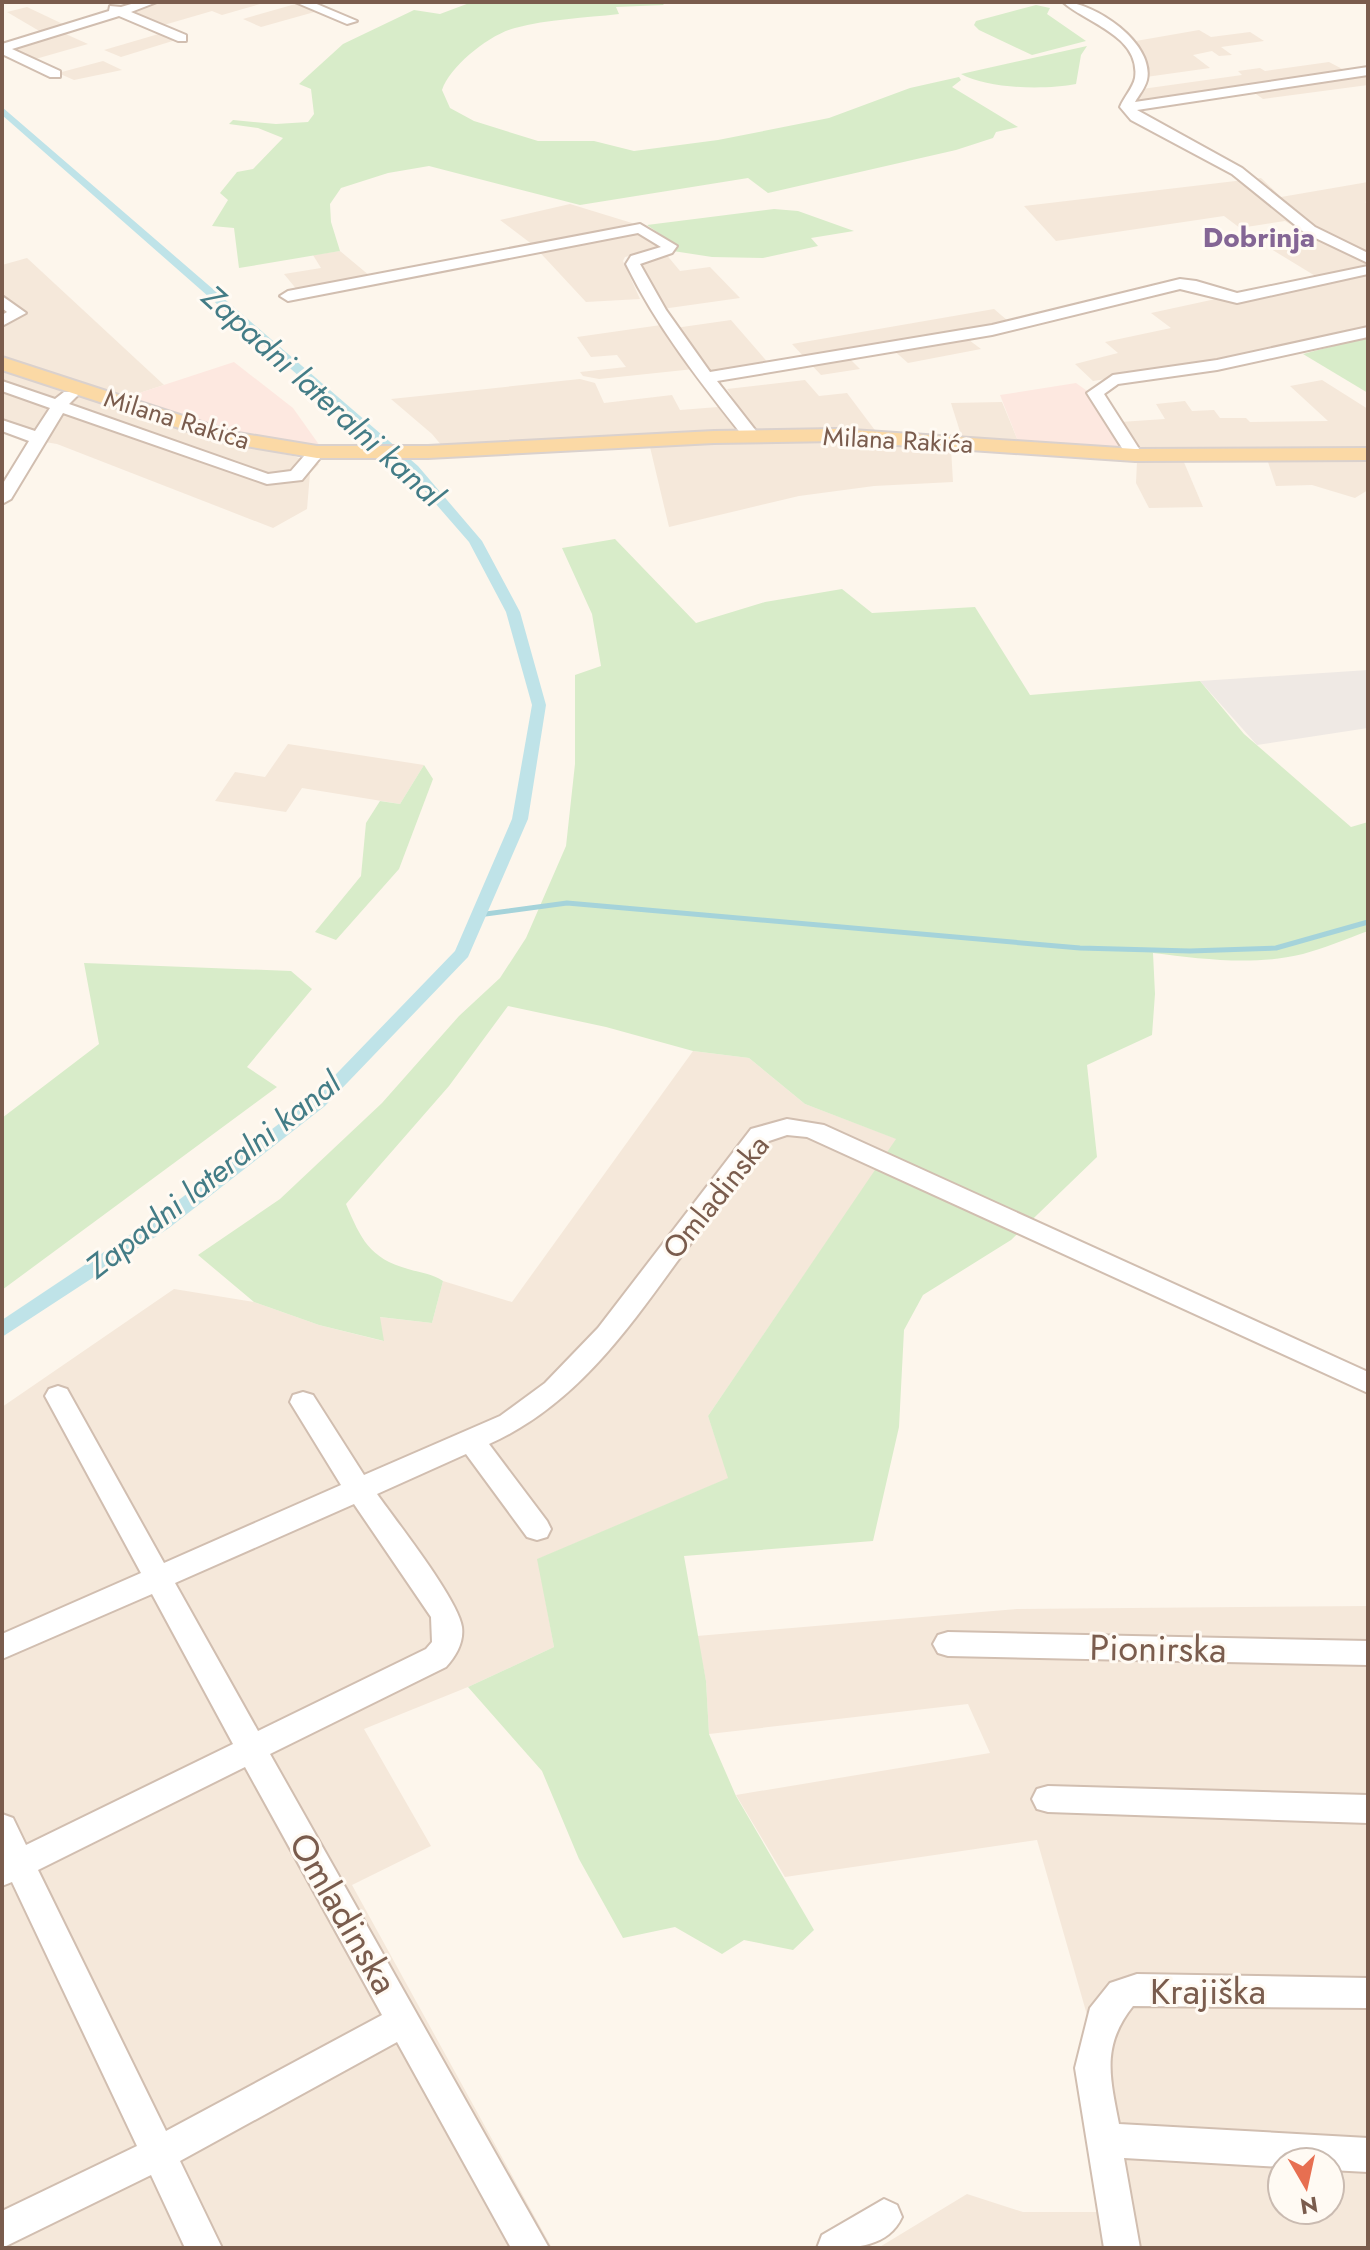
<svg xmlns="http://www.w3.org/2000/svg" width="1370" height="2250" font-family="Jost,sans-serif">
<rect width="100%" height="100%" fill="#fdf6ec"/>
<g fill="#f5e8da" fill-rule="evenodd">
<path d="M155 2H267L222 15 212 11 157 27 121 12Z"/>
<path d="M299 3 318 11 261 27 243 19Z"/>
<path d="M27 7 65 25 41 32 7 12Z"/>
<path d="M1199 30 1211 37 1250 32 1264 41 1221 47 1232 55 1219 56 1212 51 1193 55 1210 68 1146 77 1130 42Z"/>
<path d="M59 31 88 44 32 60 12 52 10 45Z"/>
<path d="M162 33 179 39 121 57 104 50Z"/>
<path d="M103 61 122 70 74 80 58 73Z"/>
<path d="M1329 62 1348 72 1133 103 1142 89 1242 75 1238 71 1260 68 1265 71Z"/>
<path d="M1368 73V85L1263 99 1249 89Z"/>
<path d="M1261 178 1281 197 1368 182V201L1365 202 1368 204V330L1222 361 1093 381 1075 364 1118 353 1105 342 1171 328 1151 313 1317 277 1271 249 1314 239 1285 221 1240 228 1224 216 1056 241 1024 206Z"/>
<path d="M570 204 632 223 661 245 658 249 625 257 623 261 640 299 586 302 533 245 500 220Z"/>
<path d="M340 251 370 276 298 291 284 274 321 268 313 255Z"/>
<path d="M665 253 680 271 710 267 740 298 662 309 636 265Z"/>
<path d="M27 258 164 385 124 398 2 359V265Z"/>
<path d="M994 309 1015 327 965 337 981 349 908 363 891 348 848 357 860 369 821 375 792 344Z"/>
<path d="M731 320 770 365 708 375 675 328Z"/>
<path d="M661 325 694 369 599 379 583 376 580 372 626 367 617 355 591 357 577 337Z"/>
<path d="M2 367 218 441 293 456 319 464 310 473 307 509 273 528 57 444 27 439 2 431Z"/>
<path d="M580 379 595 383 604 403 672 395 680 410 718 407 737 432 442 446 432 434 391 399Z"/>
<path d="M805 380 819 396 847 393 877 433 755 432 727 389Z"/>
<path d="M1322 380 1368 409V449H1138L1120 422 1165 419 1156 404 1185 401 1192 411 1214 410 1220 418H1246L1250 422 1328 421 1290 386Z"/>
<path d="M1002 402 1018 441 962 438 951 403Z"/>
<path d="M774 441H839L951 448 953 482 874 486 799 496 669 527 650 447Z"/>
<path d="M1368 457V490L1355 498 1312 485 1276 486 1267 459Z"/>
<path d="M1183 460 1203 507 1149 508 1136 483 1137 461Z"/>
<path d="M288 744 424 765 400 804 302 788 286 812 215 801 235 772 265 777Z"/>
<path d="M693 1051 749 1058 805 1104 897 1139 708 1416 729 1478 538 1559 554 1647 468 1687 364 1729 431 1846 352 1885 552 2248H2V1407L174 1289 254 1302 319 1325 383 1341 379 1317 432 1323 443 1281 512 1302Z"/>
<path d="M1368 1606V2248H878L967 2194 1023 2212H1110L1083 2097 1087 2015 1037 1840 785 1877 736 1795 990 1753 968 1704 709 1734 706 1681 697 1636 1017 1609ZM1282 2162H1330V2210H1282Z"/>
</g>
<g fill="#fde8e0">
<path d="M234 362 293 408 320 446 220 431 124 398Z"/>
<path d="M1076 383 1090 393 1129 449 1018 441 1000 395Z"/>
</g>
<path fill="#efe9e4" d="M1368 670V728L1257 745 1200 681Z"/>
<g fill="#d8ecc9">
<path d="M472 2H661L664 5 616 7 619 14C585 18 548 19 515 28 490 34 450 66 442 90L450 108 474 121 538 141H594L634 151 718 140 829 118 910 88 959 77 961 80 952 87 1018 127 996 132 993 138 956 150 768 193 748 178 580 205 429 166 388 173 341 188 330 204 331 222 340 251 239 268 234 228 212 226 228 200 220 193 237 172 253 169 283 138 258 128 229 124 233 120 276 124 308 122 314 114 311 89 299 84 343 44 414 10 440 14Z"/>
<path d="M1036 5 1050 8 1047 14 1086 41 1032 55 979 30 974 25 976 21Z"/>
<path d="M1087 46 1081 55 1076 84C1045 90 988 89 961 74Z"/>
<path d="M774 209 798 211 854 231 811 238 818 246 763 258 712 257 673 251 676 245 647 225Z"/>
<path d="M1368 337V393L1303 354Z"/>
<path d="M615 539 696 623 765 602 842 589 872 613 975 607 1030 695 1200 681 1244 734 1351 827 1368 822V931C1346 939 1325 948 1303 954 1254 966 1202 959 1153 953L1155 994 1152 1035 1087 1065 1097 1157 1011 1240 923 1295 904 1330 899 1427 873 1541 684 1556 706 1681 709 1734 736 1796 814 1930 793 1950 744 1940 722 1954 675 1927 623 1938 579 1859 542 1771 468 1687 554 1647 537 1559 728 1478 708 1416 896 1139 805 1104 749 1058 693 1051 606 1027 508 1006 449 1086 346 1204C361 1239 369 1258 408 1269 421 1273 431 1273 443 1281L432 1323 380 1317 384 1341 319 1325 254 1302 198 1255 280 1199 382 1103 459 1016 500 978 526 938 566 846 575 764V675L601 666 592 614 562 548Z"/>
<path d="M424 765 433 779 399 869 336 940 315 932 361 876 366 823 380 801 400 804Z"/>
<path d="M84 963 291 971 312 989 247 1067 277 1087 2 1290V1118L99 1044Z"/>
</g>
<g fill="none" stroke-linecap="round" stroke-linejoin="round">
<path stroke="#a5d3da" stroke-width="5" d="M478 915 567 903 1080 948 1190 951 1276 948 1368 922"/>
<path fill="#bfe3e8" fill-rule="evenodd" d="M2 107 418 466 482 541 520 612 546 705 528 819 468 957 325 1106 169 1228 2 1337V1320L155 1218 313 1098 455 951 512 819 532 705 506 612 469 542 408 472 2 115Z"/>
<g stroke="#d1beb0" stroke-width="4">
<g id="minor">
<path d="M138 2H157L131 12 186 35V41H178L119 16 12 49 60 71V77H50L2 54V44L109 11 110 6 121 7Z"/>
<path d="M295 2H312L357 21 347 24Z"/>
<path d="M1063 2C1094 2 1155 43 1147 80 1145 88 1139 95 1135 102L1368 67V75L1137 110 1242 168 1315 227 1368 253V263L1305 233 1232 174 1131 120 1120 107C1124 97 1133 88 1135 78 1141 36 1086 23 1063 2Z"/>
<path d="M640 224 677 246 672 253 640 264 666 310 710 372 992 325 1180 279 1196 281 1237 293 1368 266V274L1237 303 1180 289 992 335 717 381 760 436 752 441 746 440C701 383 658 329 626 264L631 256 661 247 638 233 288 301 280 296 288 291Z"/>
<path d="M2 296 26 313 2 326V315L7 312 2 308Z"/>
<path d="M1368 327V337L1217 370 1118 384 1104 394 1143 455 1135 460 1129 459 1087 393 1113 375 1217 360Z"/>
<path d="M2 381 55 399 64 392H76L78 395 69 404 268 474 291 471 311 448 317 447 325 452 302 480 267 484 63 413 11 499 2 504V485L29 441 2 431V420L35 431 50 408 2 391Z"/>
<path d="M787 1119 824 1125 1368 1372V1393L807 1137 787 1135 769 1141C737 1181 707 1222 676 1263 624 1335 572 1407 489 1444L547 1521 551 1529 547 1537 537 1540 527 1537 466 1454 377 1494C396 1521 458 1599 462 1627 464 1642 456 1656 446 1667L270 1754 549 2248H511L397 2042 180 2161 222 2248H185L151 2175 2 2248V2211L137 2146 12 1882 2 1886V1814L13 1818 26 1845 233 1744 152 1594 2 1659V1634L141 1573 45 1396 49 1389 58 1386 67 1389 164 1563 341 1485 290 1402 293 1395 303 1392 313 1395 364 1475 500 1416 545 1383 598 1328 751 1129ZM354 1504 431 1617 432 1642 426 1649 258 1731 175 1583ZM245 1767 382 2015 166 2131 38 1870Z"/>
<path d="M948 1632 1368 1641V1665L948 1656 938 1653 933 1644 938 1635Z"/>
<path d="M1048 1786 1368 1795V1823L1048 1812 1037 1809 1032 1799 1037 1789Z"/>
<path d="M1137 1974 1368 1978V2008L1133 2006C1101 2046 1110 2077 1119 2124L1368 2138V2172L1330 2170V2162H1282V2167L1124 2158 1140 2248H1104L1075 2068 1090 2008 1110 1983Z"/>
<path d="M884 2199 897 2205 902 2217C887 2250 849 2248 817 2248L822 2235Z"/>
</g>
</g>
<g stroke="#dad1cd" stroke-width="4">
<path id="major" d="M2 357 232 432 317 446H428L714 431 837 429 1135 449 1368 448V460L1135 461 837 441 714 443 428 458H317L222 442 2 370Z"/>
</g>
<use href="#minor" fill="#fff" fill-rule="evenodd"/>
<use href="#major" fill="#fbd9a5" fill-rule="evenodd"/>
</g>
<g text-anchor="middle" stroke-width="6" stroke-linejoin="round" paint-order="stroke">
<g font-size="26" fill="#7a5c4d" stroke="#fffaf3">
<text transform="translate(177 419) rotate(17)" y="9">Milana Rakića</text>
<text transform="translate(898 440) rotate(3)" y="9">Milana Rakića</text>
</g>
<g font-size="28" font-weight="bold" fill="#846695" stroke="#fffaf3">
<text x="1259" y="247">Dobrinja</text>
</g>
<g font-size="30" fill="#7a5c4d" stroke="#fffaf3">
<text transform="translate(716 1197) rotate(-51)" y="10">Omladinska</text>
</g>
<g font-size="32" font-style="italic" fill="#437c86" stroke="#fffaf3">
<text transform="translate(323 396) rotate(42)" y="11">Zapadni lateralni kanal</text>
<text transform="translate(213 1175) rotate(-38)" y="11">Zapadni lateralni kanal</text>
</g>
<g font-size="36" fill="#7a5c4d" stroke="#fffaf3">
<text transform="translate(1158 1648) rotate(1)" y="13">Pionirska</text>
<text transform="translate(344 1913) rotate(60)" y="13">Omladinska</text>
<text x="1208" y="2004">Krajiška</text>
</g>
</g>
<rect width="1370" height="2250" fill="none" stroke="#7a5c4d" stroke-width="8"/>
<g transform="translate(1306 2186) rotate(171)"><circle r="38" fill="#fffaf3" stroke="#cabbb1" stroke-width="2"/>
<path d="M0-6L14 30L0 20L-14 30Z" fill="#e76f51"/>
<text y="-12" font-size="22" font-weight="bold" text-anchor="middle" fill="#7a5c4d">N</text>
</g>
</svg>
